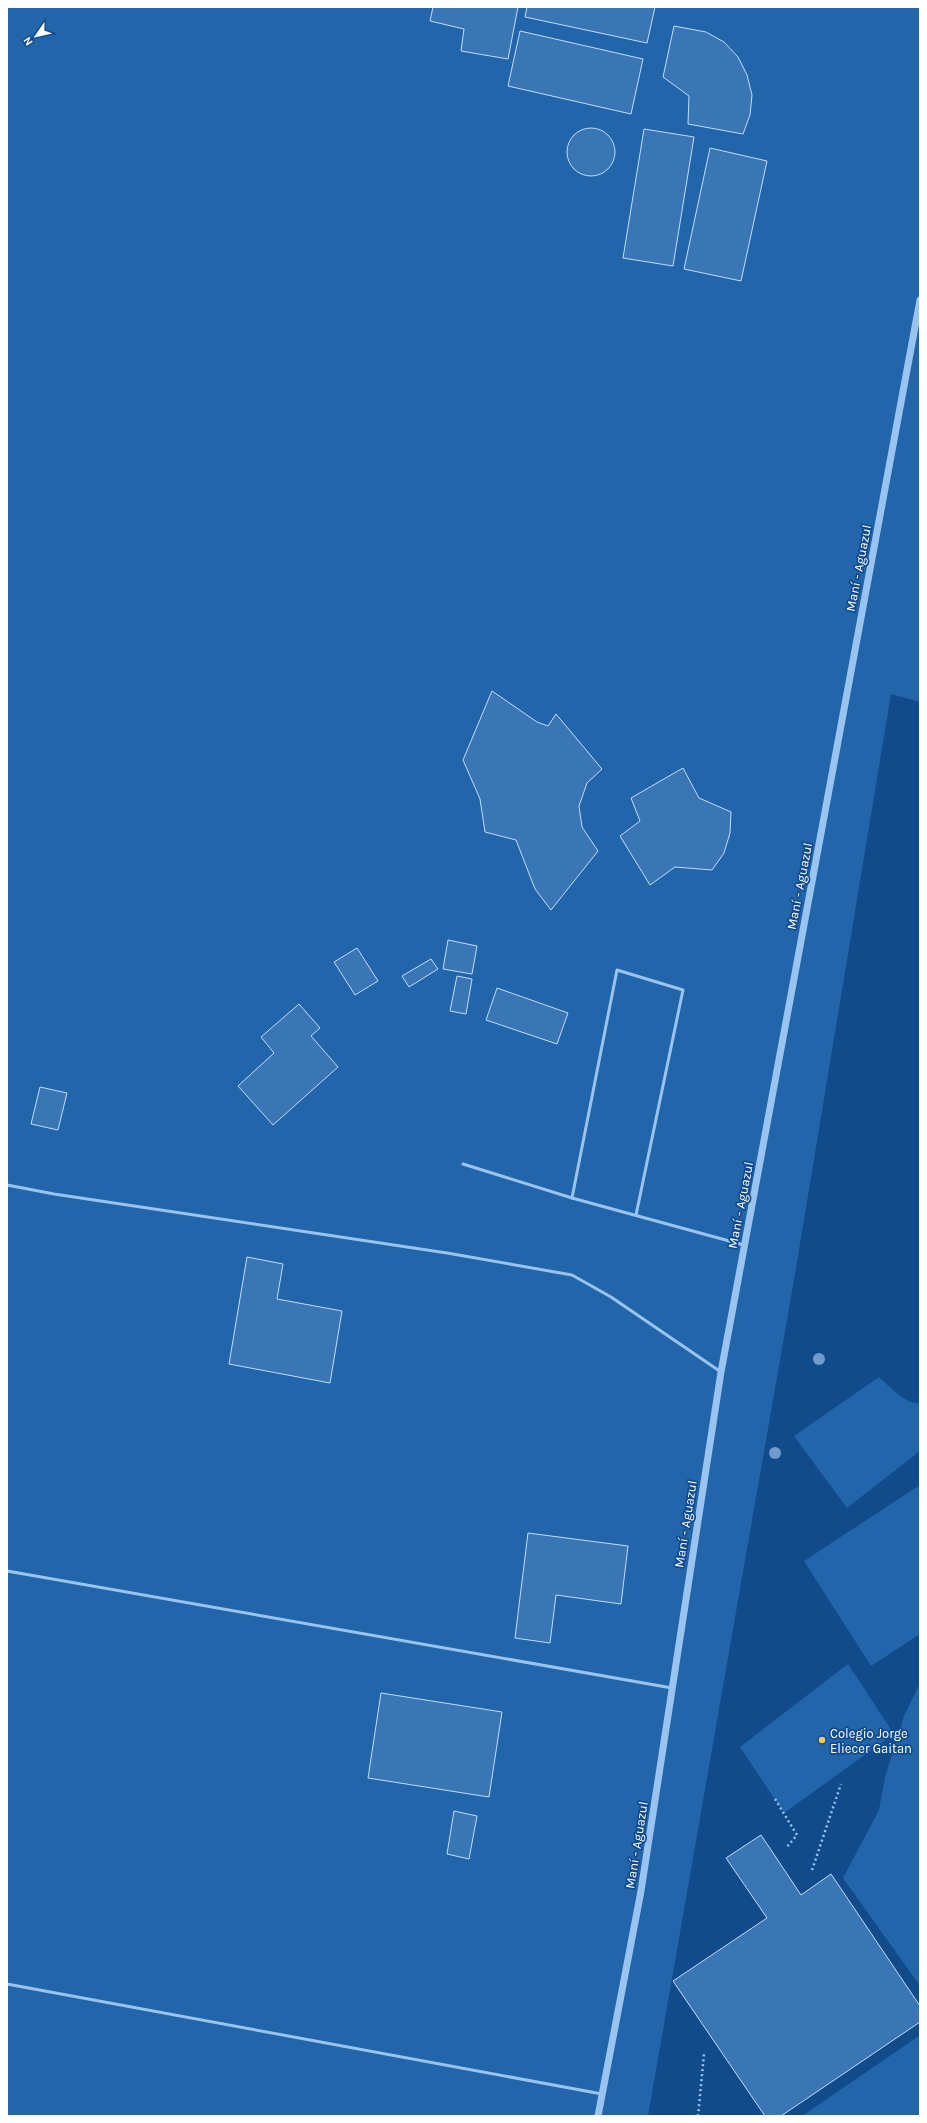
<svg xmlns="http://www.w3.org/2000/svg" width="927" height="2123" font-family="Karla,sans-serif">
<rect width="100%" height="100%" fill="#114b8c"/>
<g fill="#2365ab">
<path d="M7 7H920V702L891 694 795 1274 648 2116H7Z"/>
<path d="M879 1377C889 1386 906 1405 920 1403V1451L847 1508 794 1436Z"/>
<path d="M920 1485V1634L871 1666 804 1561Z"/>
<path d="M848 1664 894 1734 784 1813 740 1747Z"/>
<path d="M920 1683V1986L843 1878 879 1810 885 1777 904 1716Z"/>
<path d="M919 2036 920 2116H802Z"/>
</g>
<g fill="#3a75b5" stroke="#bfddfd">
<path d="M433 7H518L508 59 461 51 464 29 430 21Z"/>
<path d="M527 7H655L647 43 525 17Z"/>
<path d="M674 26 706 32 724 42 738 57 747 75 752 95 750 115 743 134 688 124 689 96 663 77Z"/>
<path d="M520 31 643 59 631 114 508 86Z"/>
<circle cx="591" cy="152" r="24"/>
<path d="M644 129 694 137 673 266 623 258Z"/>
<path d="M710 148 767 161 741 281 684 269Z"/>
<path d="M492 691 537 722 548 726 556 714 602 769 587 783 579 806 582 827 598 851 551 910 535 889 516 840 485 832 480 799 463 760Z"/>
<path d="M683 768 699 798 731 812 730 833 724 853 712 870 675 867 650 885 620 836 640 821 631 798Z"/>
<path d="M448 940 477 946 472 974 443 969Z"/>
<path d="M357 948 378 981 355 995 334 962Z"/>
<path d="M431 959 438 969 409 987 402 976Z"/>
<path d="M457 976 472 979 466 1014 450 1011Z"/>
<path d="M497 988 568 1013 557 1044 486 1020Z"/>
<path d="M299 1004 320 1028 311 1036 338 1067 273 1125 238 1086 274 1053 261 1037Z"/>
<path d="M40 1087 67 1093 58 1130 31 1124Z"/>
<path d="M247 1257 283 1264 277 1299 342 1311 330 1383 229 1364Z"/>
<path d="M528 1533 628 1546 621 1604 556 1595 550 1643 515 1638Z"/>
<path d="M381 1693 502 1712 489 1797 368 1778Z"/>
<path d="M454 1811 477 1816 469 1859 447 1854Z"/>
<path d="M761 1835 801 1895 831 1874 920 2006V2022L781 2116H765L673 1981 767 1918 726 1858Z"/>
</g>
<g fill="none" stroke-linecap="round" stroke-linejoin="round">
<g stroke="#99c4f1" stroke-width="2.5" stroke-dasharray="2 3" stroke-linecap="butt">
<path d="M775 1799 797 1835 786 1848"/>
<path d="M812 1870 841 1784"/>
<path d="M698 2116 704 2054"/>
</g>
<g stroke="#99c4f1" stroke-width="3">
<path d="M463 1164 572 1198 744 1245"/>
<path d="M7 1185 54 1194 447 1253 572 1275 611 1297 721 1372"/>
<path d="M572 1198 617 970 683 990 636 1215"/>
<path d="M7 1571 672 1688"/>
<path d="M7 1984 602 2094"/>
</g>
<path stroke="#99c4f1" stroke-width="7" d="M598 2116 641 1891 721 1372 920 300"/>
</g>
<g fill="#719bca">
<circle cx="819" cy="1359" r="6"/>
<circle cx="775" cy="1453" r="6"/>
</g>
<circle fill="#ffca59" stroke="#114b8c" stroke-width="1.5" cx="822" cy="1740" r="4"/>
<g text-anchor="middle" stroke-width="3.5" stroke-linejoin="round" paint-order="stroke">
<g font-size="13" fill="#fff" stroke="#114b8c">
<text transform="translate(858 568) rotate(-79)" y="5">Maní - Aguazul</text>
<text transform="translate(799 886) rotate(-79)" y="5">Maní - Aguazul</text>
<text transform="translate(740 1205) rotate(-79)" y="5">Maní - Aguazul</text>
<text transform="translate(685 1524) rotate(-81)" y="5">Maní - Aguazul</text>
<text transform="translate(636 1845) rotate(-81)" y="5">Maní - Aguazul</text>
</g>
<g font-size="13" fill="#fff" stroke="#114b8c" text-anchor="start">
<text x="830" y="1738">Colegio Jorge<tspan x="830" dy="15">Eliecer Gaitan</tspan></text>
</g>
</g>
<rect width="927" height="2123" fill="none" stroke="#ffffff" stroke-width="16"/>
<g transform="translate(36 36) rotate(236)" stroke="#114b8c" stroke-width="3" paint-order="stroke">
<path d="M0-3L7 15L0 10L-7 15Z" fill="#ffffff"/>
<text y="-6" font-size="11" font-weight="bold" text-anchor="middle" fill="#ffffff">N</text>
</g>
</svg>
